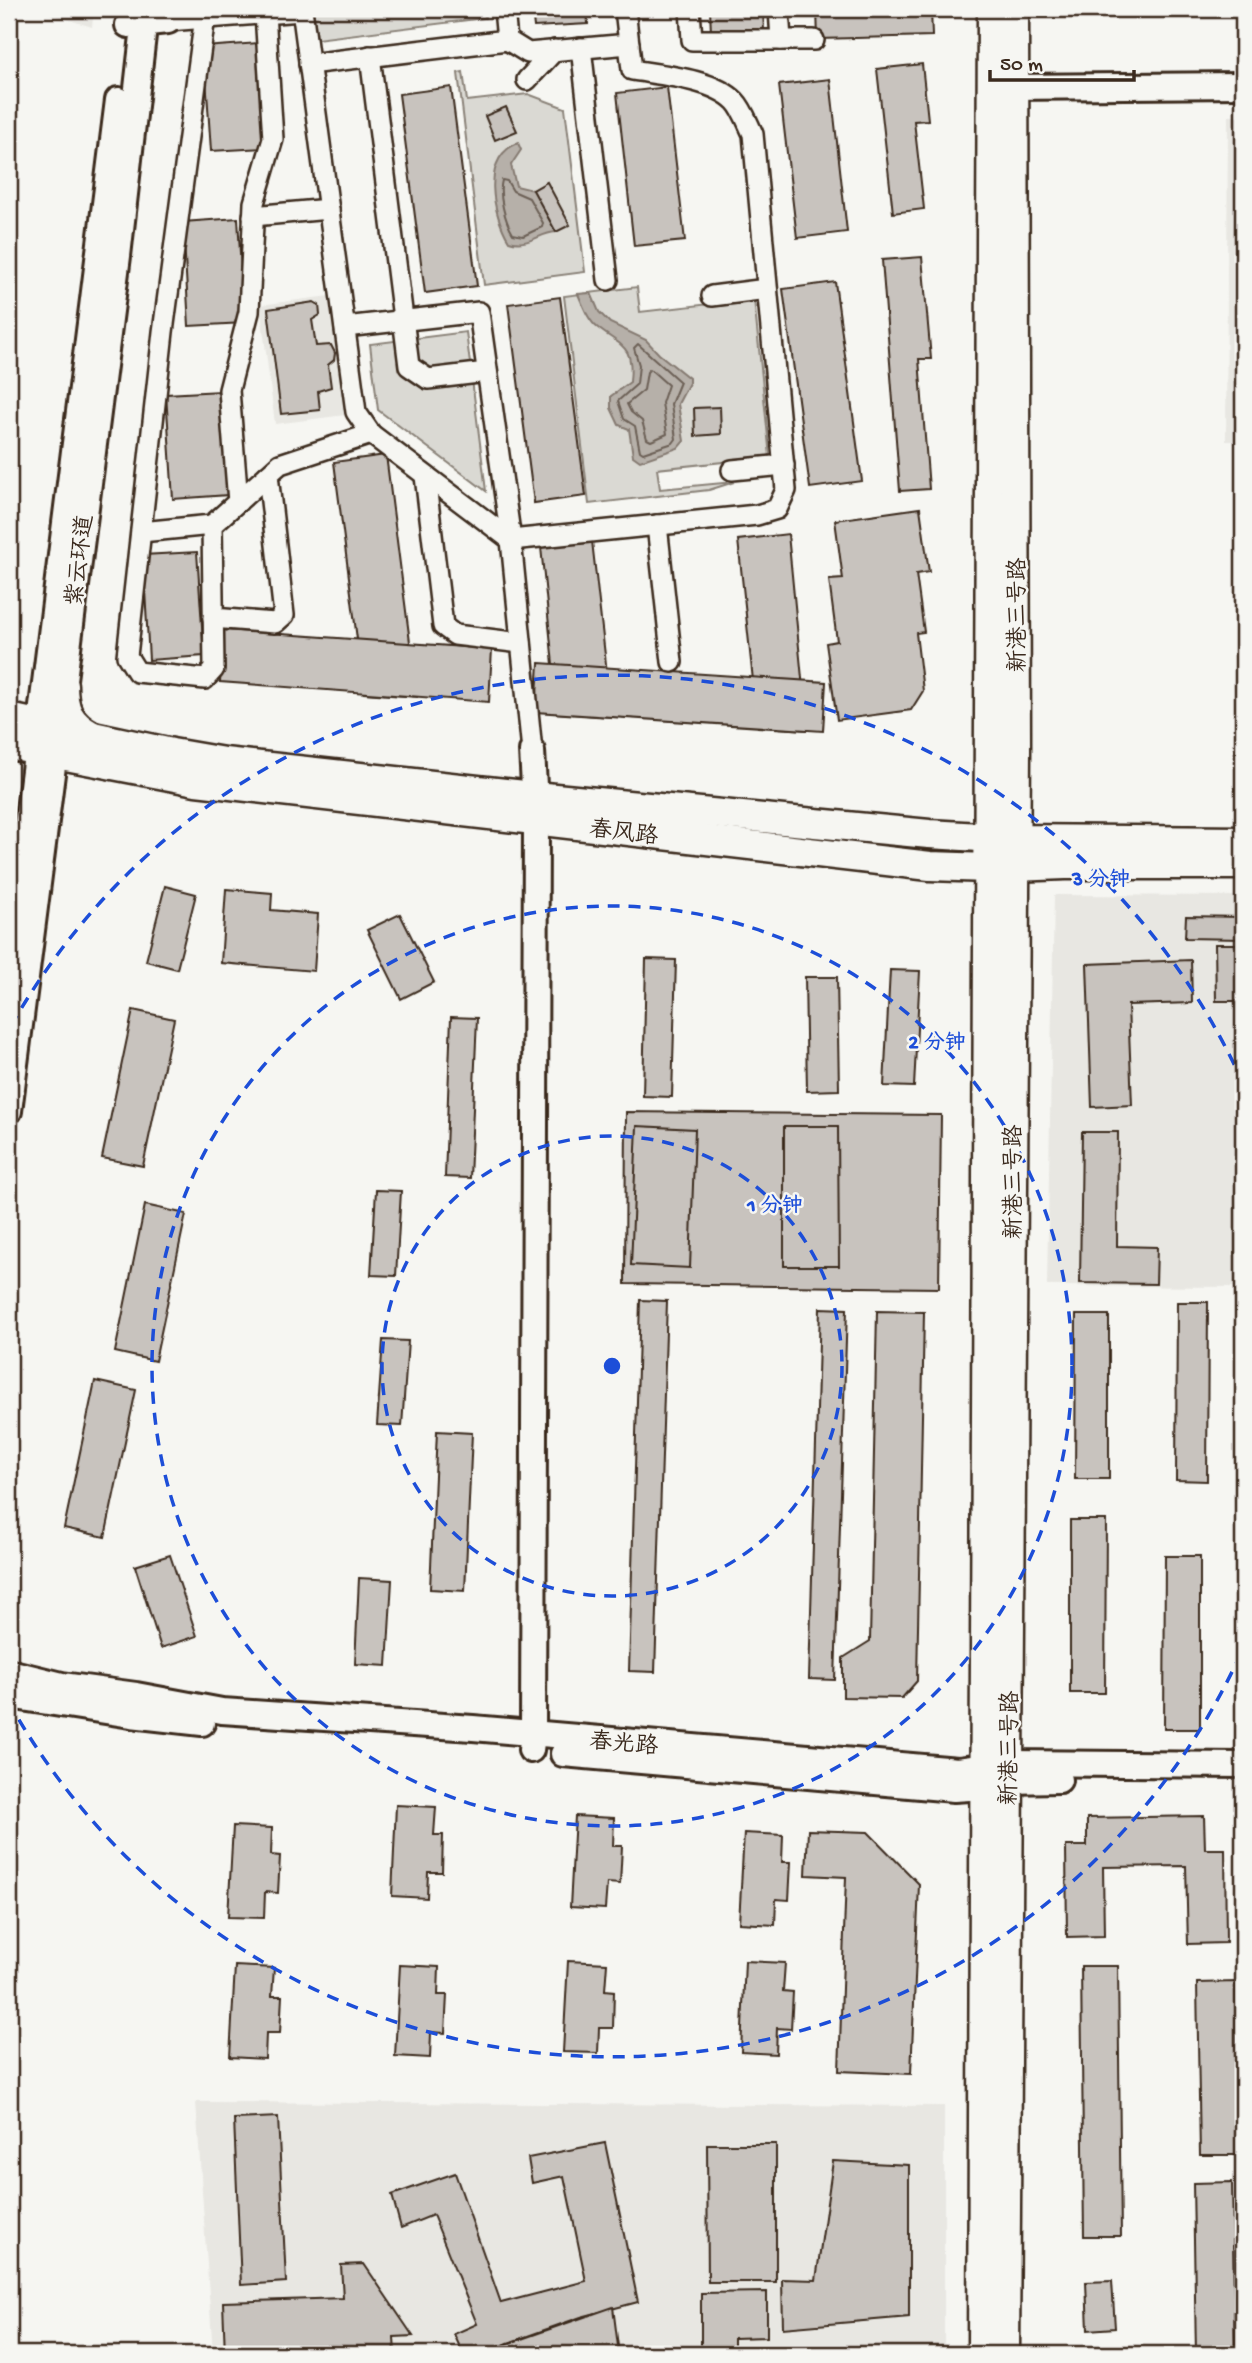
<svg xmlns="http://www.w3.org/2000/svg" width="1252" height="2363" font-family="'Gochi Hand','LXGW WenKai TC',sans-serif">
<rect width="100%" height="100%" fill="#f6f6f2"/>
<filter id="ink" filterUnits="userSpaceOnUse"><feTurbulence type="fractalNoise" baseFrequency=".0143" numOctaves="2"/><feDisplacementMap in="SourceGraphic" scale="14" xChannelSelector="R" yChannelSelector="G"/><feConvolveMatrix kernelMatrix="1 2 1 2 8 2 1 2 1" color-interpolation-filters="sRGB"/></filter>
<g filter="url(#ink)">
<g fill="#e8e7e2">
<path d="M34 9H94L92 27Z"/>
<path d="M1228 116H1243V441H1226Z"/>
<path d="M329 296 345 415 275 424 260 305Z"/>
<path d="M1054 895 1243 896V1287L1047 1286Z"/>
<path d="M196 2102 944 2106V2354H213Z"/>
</g>
<g fill="#dad9d3" stroke="#8a8278" stroke-width="2">
<path d="M313 9H484L485 18 317 39Z"/>
<path d="M463 72 467 101 528 94 565 108 585 272 484 285 458 73Z"/>
<path d="M637 287 640 312 754 299 770 457 657 469 660 489 734 482 709 490 589 504 564 296Z"/>
<path d="M466 332 486 491 378 410 370 344Z"/>
</g>
<g fill="#b6b0a9" stroke="#857a71" stroke-width="2">
<path d="M518 143 521 150 511 165 516 186 533 190 556 232C539 233 528 247 509 241 493 215 480 158 518 143Z"/>
<path d="M591 293 599 312 610 323 646 340 659 354 689 378V383L678 404 684 441 678 448 640 461 633 456 629 429 619 425 611 408V396L630 382C634 345 622 347 598 328 588 321 583 305 578 294Z"/>
</g>
<g fill="none" stroke-linecap="round" stroke-linejoin="round">
<g stroke="#6c6056" stroke-width="2">
<path d="M502 180 507 181 513 191 529 198 543 223 542 227 523 236 513 234C505 221 498 195 502 180Z"/>
<path d="M638 344 680 382 671 404 676 439 673 443 643 453 640 451 635 426 624 419 618 401 637 384 639 365 634 348Z"/>
<path d="M650 369 668 385 662 403 667 434 651 441 647 439 642 421 631 412 627 404 644 390 647 372Z"/>
</g>
</g>
<g fill="#c8c3be" stroke="#3b2a1e" stroke-width="2">
<path d="M532 9H587L588 24 534 27Z"/>
<path d="M710 9H763L764 31 711 33Z"/>
<path d="M817 9H931L932 36 818 39Z"/>
<path d="M259 43 266 148 211 151 204 47Z"/>
<path d="M922 64 928 120 914 121 924 209 893 213 877 69Z"/>
<path d="M830 79 847 232 797 238 779 85Z"/>
<path d="M451 87 477 286 425 293 399 94Z"/>
<path d="M667 87 685 241 634 246 617 93Z"/>
<path d="M506 107 517 131 495 140 485 116Z"/>
<path d="M547 182 570 225 556 232 533 190Z"/>
<path d="M238 218 244 323 189 326 183 222Z"/>
<path d="M922 257 931 359H919L929 489 900 491 882 260Z"/>
<path d="M835 282 862 481 810 488 783 289Z"/>
<path d="M560 297 586 496 534 503 508 304Z"/>
<path d="M314 302 319 305 320 315 312 320 316 346 331 345 335 353 334 360 328 365 331 387 318 391 320 410 281 414 268 309Z"/>
<path d="M221 391 228 495 173 499 166 394Z"/>
<path d="M720 407 721 434 695 436 694 408Z"/>
<path d="M386 455 417 697 364 693 334 462Z"/>
<path d="M920 508 929 572 916 574 924 632 916 633 923 691 911 710 837 720 826 643 837 641 829 580 843 579 835 520Z"/>
<path d="M788 534 807 730 758 727 738 540Z"/>
<path d="M592 541 612 717 558 713 541 547Z"/>
<path d="M197 552 204 656 149 660 143 555Z"/>
<path d="M224 630 492 649 489 702 220 682Z"/>
<path d="M539 663 826 682 823 731 536 712Z"/>
<path d="M165 886 196 894 177 969 146 961Z"/>
<path d="M226 889 272 893 271 910 318 914 314 971 221 963Z"/>
<path d="M400 914 434 982 401 999 367 930Z"/>
<path d="M1186 916 1243 917V939L1185 938Z"/>
<path d="M1215 944H1243V1001H1216Z"/>
<path d="M646 959 676 960 672 1097 643 1096Z"/>
<path d="M1191 960 1192 1003 1128 1005 1132 1105 1092 1107 1087 964Z"/>
<path d="M890 970 920 971 914 1087 884 1086Z"/>
<path d="M805 977H837L839 1090 807 1091Z"/>
<path d="M133 1010 174 1019 143 1166 102 1158Z"/>
<path d="M451 1017 477 1018 470 1178 445 1177Z"/>
<path d="M626 1112 941 1115 939 1288 625 1284Z"/>
<path d="M637 1126 695 1129 690 1268 631 1265Z"/>
<path d="M784 1126H838L839 1266H784Z"/>
<path d="M1082 1132H1118L1117 1246 1157 1247 1156 1284 1080 1283Z"/>
<path d="M376 1190 401 1191 396 1276 371 1275Z"/>
<path d="M145 1205 186 1214 155 1361 115 1352Z"/>
<path d="M640 1300 667 1301 655 1672 629 1671Z"/>
<path d="M1177 1302H1208L1207 1481 1176 1480Z"/>
<path d="M820 1308 847 1309 835 1680 809 1679Z"/>
<path d="M877 1311 924 1312 917 1681 902 1698 843 1697V1658L870 1641Z"/>
<path d="M1076 1315H1109V1479H1075Z"/>
<path d="M383 1340 408 1341 402 1426 377 1425Z"/>
<path d="M95 1381 136 1390 105 1537 64 1528Z"/>
<path d="M437 1431 472 1433 465 1591 430 1589Z"/>
<path d="M1070 1520H1106L1105 1693H1070Z"/>
<path d="M170 1555 197 1636 161 1648 135 1566Z"/>
<path d="M1165 1556H1200V1729H1164Z"/>
<path d="M359 1578 392 1580 387 1666 355 1664Z"/>
<path d="M396 1805 436 1807 434 1835H443L442 1872H428L427 1898 392 1896Z"/>
<path d="M575 1816 614 1818 613 1846H622L620 1884 607 1883 605 1909 570 1907Z"/>
<path d="M1204 1816 1205 1849H1225L1226 1943 1188 1944 1186 1866 1103 1867 1104 1936 1067 1937 1066 1846H1087V1818Z"/>
<path d="M233 1826 272 1828 271 1855 280 1856 278 1893 265 1892 264 1918 228 1917Z"/>
<path d="M808 1830 868 1832 919 1884 911 2074 839 2071 846 1877 806 1875Z"/>
<path d="M744 1833 783 1835 782 1862H791L789 1900 776 1899 775 1925 739 1923Z"/>
<path d="M568 1961 607 1963 605 1990 614 1991 613 2028H599L598 2053 563 2052Z"/>
<path d="M745 1961 785 1963 783 1991 793 1992 791 2029 777 2028 776 2054 741 2052Z"/>
<path d="M400 1965 439 1967 438 1995H447L445 2033 431 2032 430 2058 395 2056Z"/>
<path d="M235 1966 274 1968 272 1996H282L280 2033H266L265 2059 230 2057Z"/>
<path d="M1081 1966H1118L1121 2236H1084Z"/>
<path d="M1236 1982 1239 2155H1200L1197 1983Z"/>
<path d="M278 2117 286 2282 241 2285 234 2119Z"/>
<path d="M605 2143 638 2302 581 2317 508 2343 484 2354H463L454 2334 477 2324 433 2215 401 2228 392 2195 455 2173 501 2303 586 2281 564 2176 532 2183 528 2158Z"/>
<path d="M707 2144H776V2282H708Z"/>
<path d="M833 2161 909 2165V2317L783 2328 782 2279 816 2280Z"/>
<path d="M1232 2182 1235 2354H1196L1193 2183Z"/>
<path d="M364 2264 413 2336 394 2337 395 2354H225L223 2302 343 2298 341 2265Z"/>
<path d="M1112 2281 1115 2328 1088 2330 1086 2282Z"/>
<path d="M767 2292V2337L734 2338V2354H701V2293Z"/>
<path d="M613 2307 619 2354H506L504 2345Z"/>
</g>
<g fill="none" stroke-linecap="round" stroke-linejoin="round">
<g stroke="#3b2a1e" stroke-width="24">
<g id="minor">
<path d="M206 9 163 332 127 656 137 672 205 679 214 669 212 525 280 464 371 434"/>
<path d="M302 9 356 412 371 434 511 540 532 751"/>
<path d="M504 9 507 40 528 53 629 44"/>
<path d="M690 9 692 40H814"/>
<path d="M779 9 781 40"/>
<path d="M168 21 302 11"/>
<path d="M581 48 608 280"/>
<path d="M370 56 409 366 428 379 487 372"/>
<path d="M309 64 507 40"/>
<path d="M527 80 555 50"/>
<path d="M253 216 329 209"/>
<path d="M712 296 767 289"/>
<path d="M345 327 479 312 511 540 757 515 777 509 786 490 753 134C748 124 743 109 735 101 713 79 662 75 632 70L625 9"/>
<path d="M732 470 784 465"/>
<path d="M425 476 443 626 455 635 521 643"/>
<path d="M238 502 229 390 249 312 254 203 273 139 265 13"/>
<path d="M657 525 672 662"/>
<path d="M141 532 212 525"/>
<path d="M213 618 275 623 284 615 268 475"/>
</g>
</g>
<g stroke="#3b2a1e" stroke-width="30">
<g id="tertiary">
<path d="M128 25 168 21"/>
<path d="M997 87 1243 85"/>
<path d="M9 970 118 100"/>
<path d="M9 1111 118 256 146 9"/>
<path d="M9 1672 62 1685 136 1695 222 1711 473 1728 958 1770 1009 1763 1243 1765"/>
<path d="M9 1696 131 1715 202 1723"/>
<path d="M531 1750 533 1734 536 820 532 751"/>
<path d="M563 1754 954 1789 984 1787 1007 1781 1059 1780"/>
</g>
</g>
<g stroke="#3b2a1e" stroke-width="33">
<g id="secondary">
<path d="M63 685C63 709 69 723 91 735"/>
<path d="M9 718 172 753 224 762 534 796 929 834 1014 839 1243 841"/>
<path d="M9 745 196 781 930 866 988 868 1065 865H1243"/>
<path d="M982 2354 992 9"/>
<path d="M1005 2354 1016 749 1014 9"/>
</g>
</g>
<use href="#minor" stroke="#f6f6f2" stroke-width="19"/>
<use href="#tertiary" stroke="#f6f6f2" stroke-width="24"/>
<use href="#secondary" stroke="#f6f6f2" stroke-width="28"/>
</g>
</g>
<g fill="none" stroke="#1d4ed8" stroke-width="3.5" stroke-dasharray="12 9">
<circle cx="612" cy="1366" r="230"/>
<circle cx="612" cy="1366" r="460"/>
<path d="M1241 1653A691 691 0 0 1 11 1706M11 1026A691 691 0 0 1 1241 1079"/>
</g>
<g text-anchor="middle" stroke-width="5" stroke-linejoin="round" paint-order="stroke">
<g font-size="23" fill="#3b2a1e" stroke="#f6f6f2">
<text transform="translate(78 560) rotate(-83)" y="8">紫云环道</text>
<text transform="translate(1016 615) rotate(-90)" y="8">新港三号路</text>
<text transform="translate(624 831) rotate(7)" y="8">春风路</text>
<text transform="translate(1012 1182) rotate(-90)" y="8">新港三号路</text>
<text transform="translate(624 1742) rotate(5)" y="8">春光路</text>
<text transform="translate(1008 1748) rotate(-89)" y="8">新港三号路</text>
</g>
</g>
<circle cx="612" cy="1366" r="10" fill="#1d4ed8" stroke="#f6f6f2" stroke-width="3.5"/>
<g font-size="21" text-anchor="middle" font-weight="bold" fill="#1d4ed8" stroke="#f6f6f2" stroke-width="5" stroke-linejoin="round" paint-order="stroke">
<text x="1101" y="885">3 分钟</text>
<text x="937" y="1048">2 分钟</text>
<text x="775" y="1211">1 分钟</text>
</g>
<rect width="1252" height="2363" fill="none" stroke="#f6f6f2" stroke-width="35"/>
<rect x="18" y="18" width="1217" height="2328" fill="none" stroke="#3b2a1e" stroke-width="2.5" filter="url(#ink)"/>
<path d="M990 70v10h144v-10" fill="none" stroke="#3b2a1e" stroke-width="3.5"/>
<text x="1000" y="70" font-size="21" fill="#3b2a1e" stroke="#f6f6f2" stroke-width="5" paint-order="stroke">50 m</text>
</svg>
